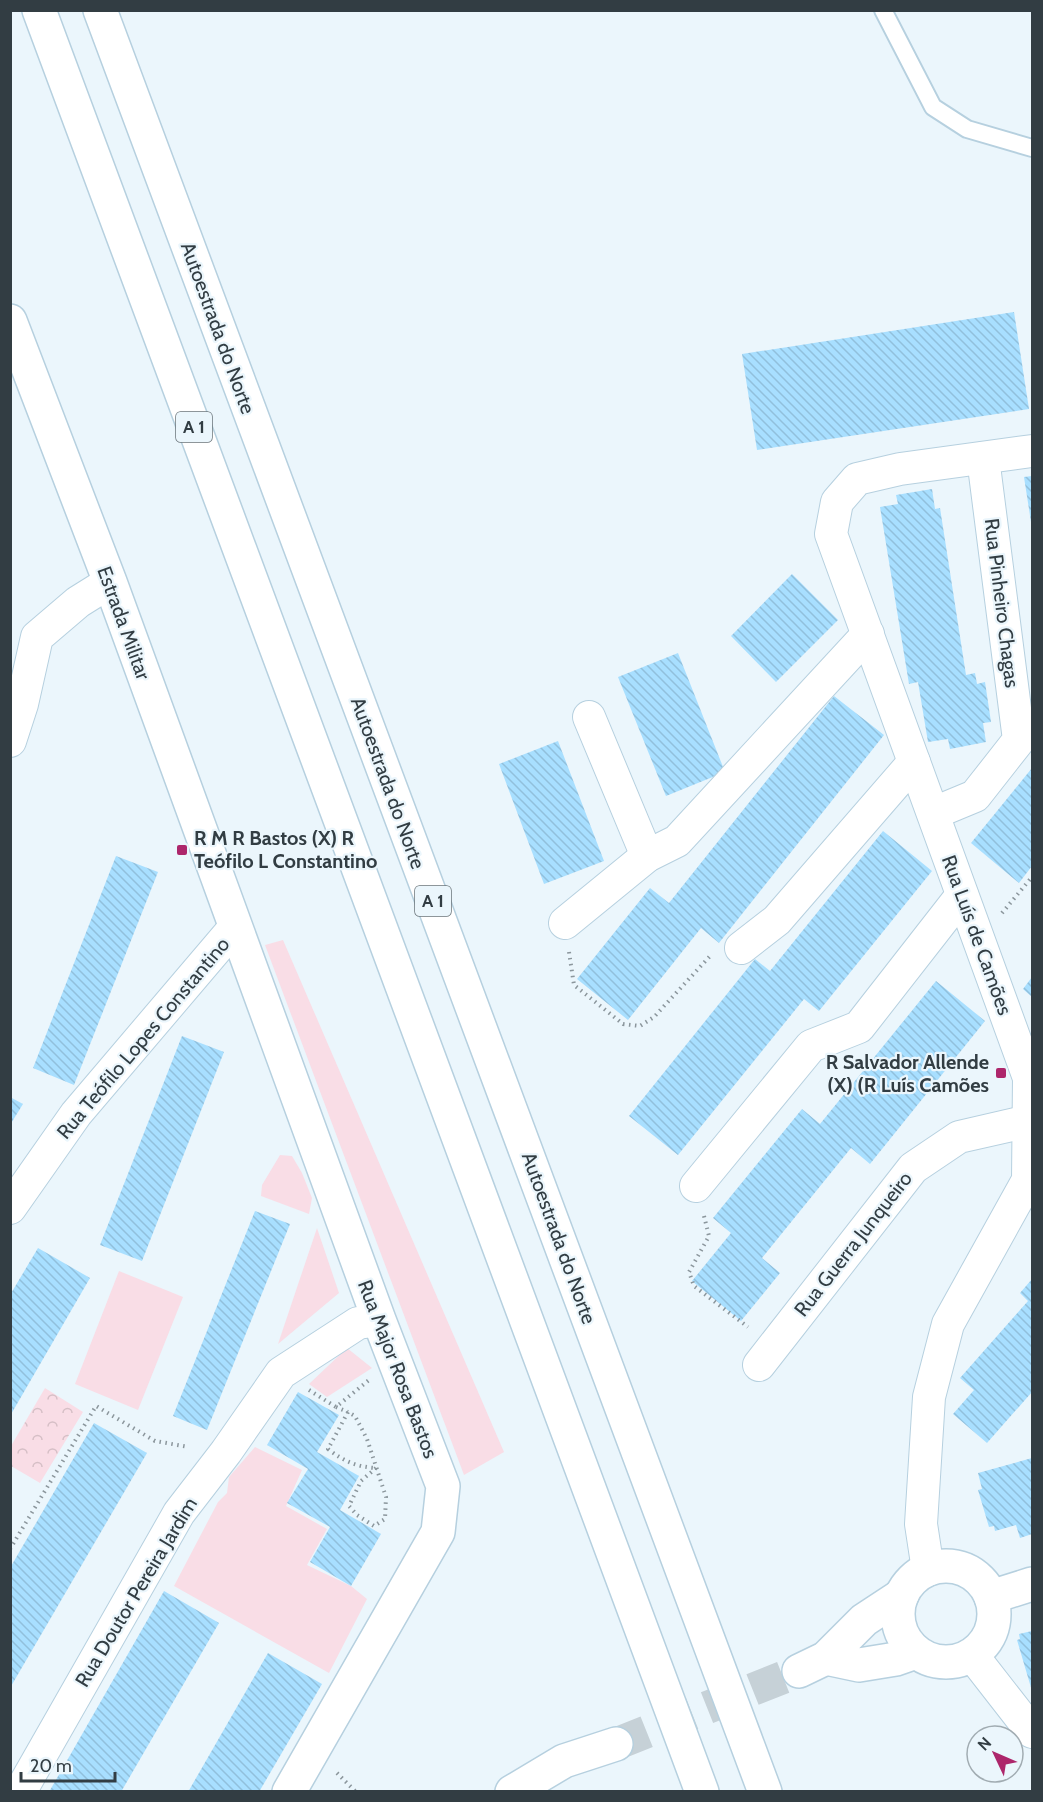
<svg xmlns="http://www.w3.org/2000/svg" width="1043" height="1802" font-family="Cabin,sans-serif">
<defs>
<pattern id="park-crowns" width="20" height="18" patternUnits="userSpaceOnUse" patternTransform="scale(1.5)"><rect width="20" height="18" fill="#f9dde6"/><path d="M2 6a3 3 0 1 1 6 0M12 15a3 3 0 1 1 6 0" fill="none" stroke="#d6bfc6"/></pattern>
<pattern id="building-back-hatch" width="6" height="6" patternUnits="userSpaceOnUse" patternTransform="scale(1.5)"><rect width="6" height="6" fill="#a8dfff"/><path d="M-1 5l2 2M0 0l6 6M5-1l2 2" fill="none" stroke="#91c0dc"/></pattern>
</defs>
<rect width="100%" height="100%" fill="#ebf6fc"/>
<path fill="url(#park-crowns)" d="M45 1388 83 1412 40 1483 11 1466V1446Z"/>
<g fill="#f9dde6">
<path d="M283 940 504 1452 464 1475 265 945Z"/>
<path d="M280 1155 292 1156 302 1173 312 1198 309 1214 261 1196 262 1185Z"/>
<path d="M317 1228 339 1293 278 1344Z"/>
<path d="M119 1271 183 1297 138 1410 75 1384Z"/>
<path d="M347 1348 372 1368 327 1397 309 1384Z"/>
<path d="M255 1447 302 1470 286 1506 327 1529 307 1565 351 1586 367 1599 329 1673 174 1586 218 1502 227 1493 229 1477Z"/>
</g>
<g fill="url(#building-back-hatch)">
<path d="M1014 312 1029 409 757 450 742 354Z"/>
<path d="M1032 476V522H1031L1024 477Z"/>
<path d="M932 489 935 509 940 508 966 675 975 673 977 684 985 682 991 722 983 723 986 742 950 749 948 739 928 742 918 682 909 684 880 507 898 504 896 495Z"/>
<path d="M792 574 838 620 776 682 731 636Z"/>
<path d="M678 653 725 772 666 796 618 677Z"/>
<path d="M834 696 884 735 719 943 701 928 628 1020 577 979 650 888 669 903Z"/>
<path d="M558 741 604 861 544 884 499 764Z"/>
<path d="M1032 768V866L1019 883 971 843Z"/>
<path d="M883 831 932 871 819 1011 804 999 678 1155 629 1116 755 959 770 971Z"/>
<path d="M116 856 158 872 74 1085 33 1068Z"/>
<path d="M1032 977V997L1023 989Z"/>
<path d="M936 981 985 1021 870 1164 851 1148 762 1258 780 1273 741 1321 692 1281 731 1233 713 1218 802 1109 820 1124Z"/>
<path d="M182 1036 224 1052 142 1261 100 1245Z"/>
<path d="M10 1097 23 1104 10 1125Z"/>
<path d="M255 1211 290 1224 207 1430 173 1416Z"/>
<path d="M38 1248 90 1278 10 1416V1295Z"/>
<path d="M1032 1279V1392L987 1443 953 1414 974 1390 960 1378 1028 1301 1020 1293Z"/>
<path d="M298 1392 339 1415 317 1452 359 1476 340 1510 381 1534 351 1586 310 1562 330 1527 287 1503 308 1469 267 1445Z"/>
<path d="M94 1423 147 1453 10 1688V1568Z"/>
<path d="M1032 1458V1534L1020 1538 1016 1525 995 1531 994 1526 989 1527 978 1490 982 1489 978 1473Z"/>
<path d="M164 1591 219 1623 121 1792H49Z"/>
<path d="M1032 1631V1691L1017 1640 1020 1639 1019 1634Z"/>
<path d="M268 1653 322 1684 259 1792H188Z"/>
</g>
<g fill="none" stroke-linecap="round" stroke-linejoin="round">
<path stroke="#c6d1d7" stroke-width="33" stroke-dasharray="33 16" stroke-linecap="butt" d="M616 1744 799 1671"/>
<g stroke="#b6d0df" stroke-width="20">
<path id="lane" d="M883 10 933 107 967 129 1032 148"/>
</g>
<g stroke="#b6d0df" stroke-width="34">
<g id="street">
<path d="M589 717 647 856"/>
<path d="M10 741 22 704 37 637 78 602 110 582"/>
<path d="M934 813 975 796 1019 740 983 458"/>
<path d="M565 923 647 856 677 841 868 634"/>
<path d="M741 948 777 920 914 762"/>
<path d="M696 1186 811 1046 859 1027 962 895"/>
<path d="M10 1208 76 1114 235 927"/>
<path d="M759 1365 913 1168 959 1137 1029 1121"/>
<path d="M928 1570 921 1524 929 1397 948 1324 1028 1180 1029 1078 831 534 837 502 857 479 900 469 1032 451"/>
<path d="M972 1655 1032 1732"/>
<path d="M20 1792 179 1513 226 1452 281 1373 358 1323 379 1320"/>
</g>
</g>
<g stroke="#b6d0df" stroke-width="36">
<g id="secondary">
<path d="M10 321 110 582 379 1320 443 1486 438 1532 289 1792"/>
<circle cx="946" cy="1614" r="48"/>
<path d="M991 1597 1032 1584"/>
<path d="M826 1658 859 1665 896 1659 916 1652"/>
<path d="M799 1671 826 1658 864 1620 902 1595"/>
<path d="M512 1792 564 1761 616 1744"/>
</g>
</g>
<g stroke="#b6d0df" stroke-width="36">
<g id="highway">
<path d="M39 10 702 1792"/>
<path d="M100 10 765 1792"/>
</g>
</g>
<g stroke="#8b969c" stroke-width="4" stroke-dasharray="1.5 4.5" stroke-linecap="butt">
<path d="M1002 913 1032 877"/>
<path d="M569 952 574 985 623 1024 640 1026 654 1017 711 955"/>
<path d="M704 1216 709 1236 689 1272 694 1286 748 1327"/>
<path d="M309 1390 336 1407 369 1380"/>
<path d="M336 1407 348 1412"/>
<path d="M376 1468 361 1481 349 1506 357 1515 374 1526 385 1519 386 1497 367 1439 355 1416 348 1412 328 1449C343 1461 357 1467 376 1468"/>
<path d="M10 1549 96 1406 155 1441 189 1447"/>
<path d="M337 1773 356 1792"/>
</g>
<use href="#lane" stroke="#fff" stroke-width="16"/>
<use href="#street" stroke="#fff" stroke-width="32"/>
<use href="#secondary" stroke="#fff" stroke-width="33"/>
<use href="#highway" stroke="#fff" stroke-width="33"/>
</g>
<g fill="#ad266b" stroke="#ebf6fc" stroke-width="2">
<rect x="176" y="844" width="12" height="12" rx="3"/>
<rect x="995" y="1067" width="12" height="12" rx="3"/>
</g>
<g text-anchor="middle" stroke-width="4.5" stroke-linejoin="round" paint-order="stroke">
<g fill="#ebf6fc" stroke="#6a747a" stroke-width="1.5">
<rect x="176" y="412" width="36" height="30" rx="4.5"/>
<rect x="415" y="886" width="36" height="30" rx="4.5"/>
</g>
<g font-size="18" font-weight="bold" fill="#323d43">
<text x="194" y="433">A 1</text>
<text x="433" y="907">A 1</text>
</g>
<g font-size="20" fill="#323d43" stroke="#ebf6fc">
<text transform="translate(218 328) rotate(70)" y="7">Autoestrada do Norte</text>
<text transform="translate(1002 603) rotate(83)" y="7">Rua Pinheiro Chagas</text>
<text transform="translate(124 623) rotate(70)" y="7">Estrada Militar</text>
<text transform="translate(388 783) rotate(70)" y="7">Autoestrada do Norte</text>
<text transform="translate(977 935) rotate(70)" y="7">Rua Luís de Camões</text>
<text transform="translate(143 1038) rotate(-50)" y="7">Rua Teófilo Lopes Constantino</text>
<text transform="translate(559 1238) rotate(70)" y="7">Autoestrada do Norte</text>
<text transform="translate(853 1244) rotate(-52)" y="7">Rua Guerra Junqueiro</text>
<text transform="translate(398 1369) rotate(69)" y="7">Rua Major Rosa Bastos</text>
<text transform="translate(136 1592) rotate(-59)" y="7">Rua Doutor Pereira Jardim</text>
</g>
<g font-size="20" font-weight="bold" fill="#323d43" stroke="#ebf6fc" text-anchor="start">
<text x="194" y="845">R M R Bastos (X) R<tspan x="194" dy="23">Teófilo L Constantino</tspan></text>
<text x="989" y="1069" text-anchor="end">R Salvador Allende<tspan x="989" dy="23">(X) (R Luís Camões</tspan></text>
</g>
</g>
<rect width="1043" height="1802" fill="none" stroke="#323d43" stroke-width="24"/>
<g transform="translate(995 1754) rotate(314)"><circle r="28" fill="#ebf6fc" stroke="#a1acb2" stroke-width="1.5"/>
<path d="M0-4.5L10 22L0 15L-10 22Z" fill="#ad266b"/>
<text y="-9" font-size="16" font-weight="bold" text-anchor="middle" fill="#323d43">N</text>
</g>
<path d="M21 1772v9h94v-9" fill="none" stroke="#323d43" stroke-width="3"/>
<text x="30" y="1772" font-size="18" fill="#323d43" stroke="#ebf6fc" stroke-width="4.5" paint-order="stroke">20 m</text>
</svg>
